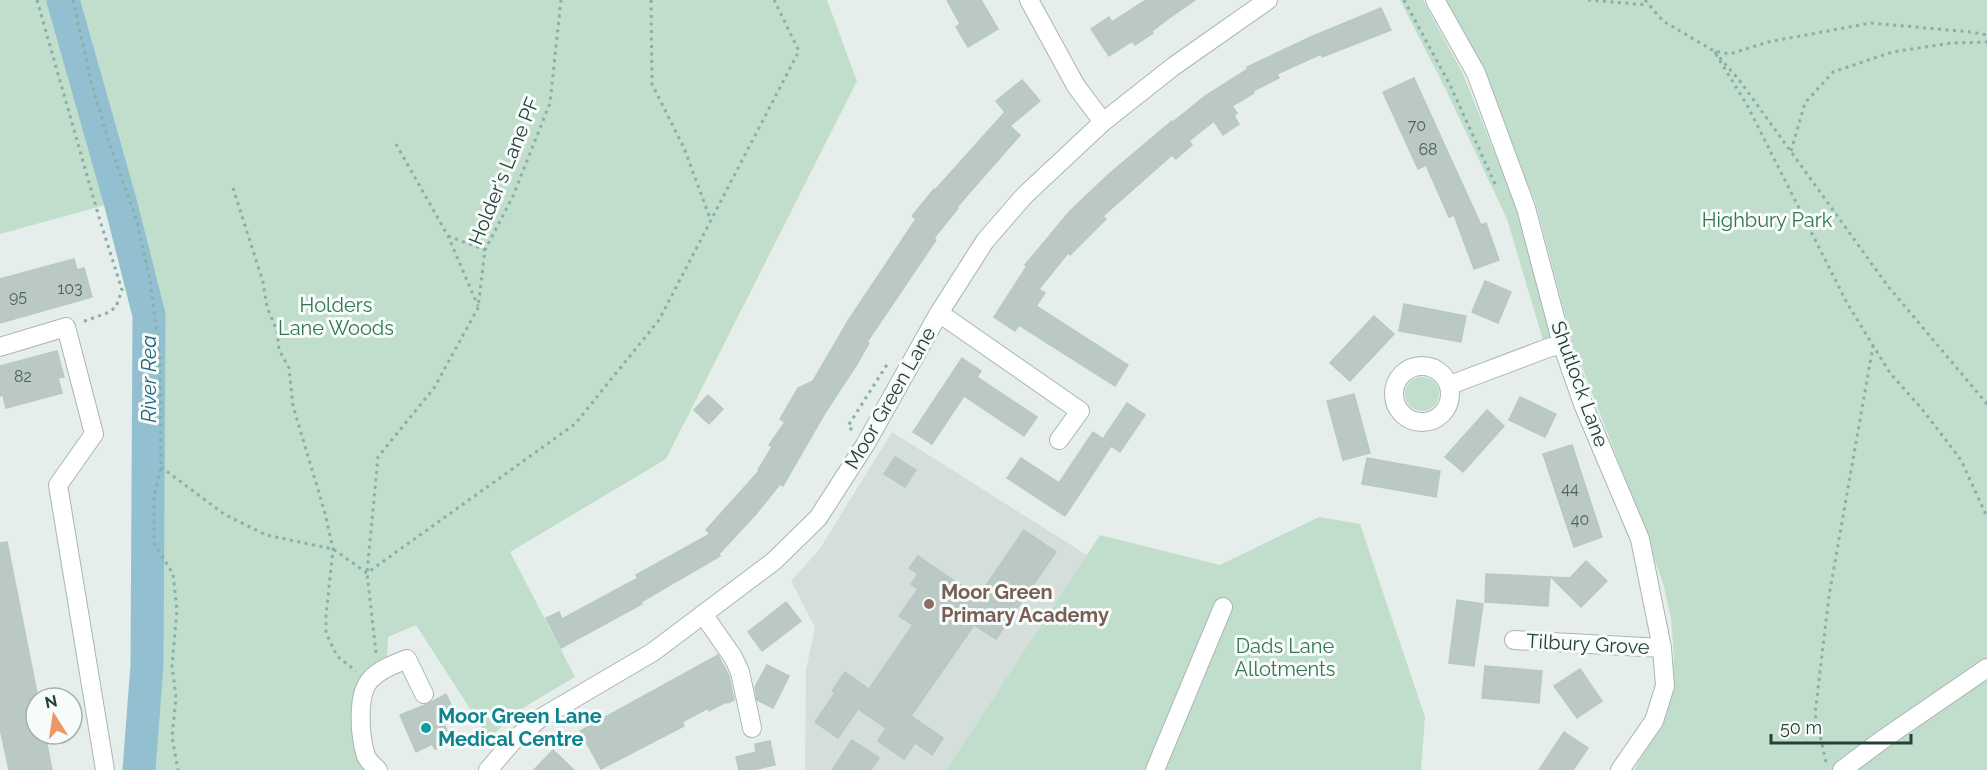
<svg xmlns="http://www.w3.org/2000/svg" width="1987" height="770" font-family="Raleway,sans-serif">
<rect width="100%" height="100%" fill="#e6eeeb"/>
<path fill="#d4dedb" d="M892 432 1087 555 946 770H805L806 670 815 627 791 581 819 550Z"/>
<g fill="#c0decb">
<path d="M0 0H827L857 81 666 459 510 552 575 677 526 706 489 738 416 625 388 637 387 665 360 681 371 770H139L147 665 149 315 120 201 0 234Z"/>
<path d="M1400 0H1423L1463 74 1516 206 1552 339 1543 340 1507 219 1445 88Z"/>
<path d="M1444 0H1987V770H1634L1666 715 1674 658 1671 618 1663 583 1621 468 1572 341 1535 201 1482 74Z"/>
<circle cx="1422" cy="394" r="17"/>
<path d="M1319 517 1360 524 1425 717 1421 770H946L1100 535 1220 565Z"/>
</g>
<g fill="none" stroke-linecap="round" stroke-linejoin="round">
<path stroke="#92c0d0" stroke-width="33" d="M63 0 120 201 149 315 147 665 139 770"/>
</g>
<g fill="#bbc9c5" stroke="#b9c8c3" stroke-width="1.5">
<path d="M947 0H981L998 29 968 47 956 27 960 24Z"/>
<path d="M1146 0H1195L1172 16 1152 31 1153 33 1135 45 1132 41 1109 56 1091 29 1109 17 1112 22Z"/>
<path d="M1381 8 1391 30 1322 57 1321 54 1277 74 1279 78 1253 91 1254 93 1232 106 1237 113 1234 116 1239 124 1223 135 1214 121 1189 141 1192 145 1176 159 1172 155 1103 216 1106 219 1070 255 1068 253 1039 289 1045 293 1036 306 1128 365 1115 386 1019 325 1015 331 994 317 1027 266 1025 265 1070 211 1109 174 1172 121 1173 122 1205 96 1248 69 1247 67 1313 36Z"/>
<path d="M1414 78 1481 225 1486 223 1499 260 1474 269 1454 215 1449 217 1426 165 1418 169 1383 92Z"/>
<path d="M1022 80 1040 101 1010 126 1020 135 957 207 958 208 934 238 936 240 867 342 869 343 857 364 825 413 783 486 780 484 756 514 719 554 720 556 641 602 642 604 561 648 546 618 559 612 562 619 638 578 636 575 710 534 706 530 759 471 758 470 772 447 769 445 785 422 780 419 798 388 813 381 848 321 916 219 912 216 934 189 935 190 1005 112 996 101Z"/>
<path d="M74 259 77 270 84 268 92 297 0 323V279Z"/>
<path d="M1485 281 1511 292 1498 323 1472 312Z"/>
<path d="M1404 304 1466 316 1461 342 1399 331Z"/>
<path d="M1374 316 1394 334 1350 381 1330 363Z"/>
<path d="M57 351 64 377 58 378 62 393 6 408 3 395 0 396V366Z"/>
<path d="M962 358 981 371 977 377 1037 417 1024 436 964 396 932 444 913 432Z"/>
<path d="M1354 394 1370 453 1343 460 1327 401Z"/>
<path d="M708 395 723 409 709 424 694 410Z"/>
<path d="M1520 397 1556 414 1545 437 1509 420Z"/>
<path d="M1127 403 1145 415 1120 452 1111 446 1065 516 1007 478 1021 458 1059 483 1093 432 1103 439Z"/>
<path d="M1487 410 1504 426 1463 472 1445 457Z"/>
<path d="M1572 445 1602 537 1574 547 1543 454Z"/>
<path d="M895 457 916 470 905 487 884 474Z"/>
<path d="M1367 458 1440 471 1436 497 1362 484Z"/>
<path d="M1024 530 1056 552 996 639 974 625 911 716 943 738 932 755 915 743 904 759 878 741 886 728 858 709 838 738 815 722 835 693 832 691 845 672 869 689 913 625 899 616 918 589 911 584 918 574 909 568 918 556 978 597Z"/>
<path d="M7 542 38 698H36V734H45L52 770H9L0 728V543Z"/>
<path d="M1586 561 1607 581 1581 607 1551 577 1570 578Z"/>
<path d="M1486 574 1550 577 1548 606 1485 602Z"/>
<path d="M1457 600 1483 604 1474 666 1449 663Z"/>
<path d="M786 602 801 621 762 651 748 632Z"/>
<path d="M718 655 729 676 734 700 727 703 726 702 709 711 708 708 682 722 684 726 601 769 580 731Z"/>
<path d="M767 665 789 676 773 708 757 700 755 687Z"/>
<path d="M1485 666 1542 671 1539 703 1482 698Z"/>
<path d="M1580 669 1602 701 1577 718 1554 686Z"/>
<path d="M446 694 452 707 439 713 452 741 435 749 432 744 416 752 400 715 428 704Z"/>
<path d="M1564 732 1588 748 1573 770H1539Z"/>
<path d="M852 740 879 758 871 770H832Z"/>
<path d="M770 741 775 765 752 770H739L736 757 756 752 755 744Z"/>
<path d="M553 750 574 770H534Z"/>
</g>
<g fill="none" stroke-linecap="round" stroke-linejoin="round">
<g stroke="#a8b6b3" stroke-width="20">
<g id="minor">
<path d="M1029 0 1076 86 1103 122"/>
<path d="M1435 0 1476 73 1526 208 1562 344 1583 404 1640 539 1662 648 1665 686 1654 721 1620 770"/>
<path d="M939 313 1080 411 1059 440"/>
<path d="M0 347 66 327 94 434 58 485 105 770"/>
<circle cx="1422" cy="394" r="28"/>
<path d="M1450 385 1548 348 1562 344"/>
<path d="M703 614 733 657 740 672 752 728"/>
<path d="M1514 640 1662 648"/>
<path d="M378 770C374 766 368 761 366 756 360 737 356 694 371 679 380 669 395 664 407 659L424 694"/>
<path d="M488 770 513 741 539 719 653 652 774 561 818 518 865 445 939 313 985 241 1025 195 1103 122 1174 66 1268 0"/>
<path d="M1155 770 1223 607"/>
<path d="M1842 770 1882 740 1987 668"/>
</g>
</g>
<g stroke="#88b0a8" stroke-width="3" stroke-dasharray="3 4.5" stroke-linecap="butt">
<path d="M37 0 98 214 122 290 116 307 107 313 82 322"/>
<path d="M73 0 91 81 108 139 137 222 150 280 160 359 161 467 154 497V543L173 574 177 610 172 665 176 698 172 737 178 770"/>
<path d="M651 0 652 84 684 148 710 218"/>
<path d="M1404 0 1450 85 1496 186"/>
<path d="M1588 0 1648 5"/>
<path d="M1645 0 1663 21 1714 51 1730 54 1768 42 1871 23 1971 32 1987 35"/>
<path d="M396 144 448 236 478 306"/>
<path d="M1791 151 1805 103 1833 72 1892 52 1951 43 1987 42"/>
<path d="M233 188 263 282 267 307 277 331 279 350 289 368 293 406 325 513 333 549 326 616V633L337 656 356 671"/>
<path d="M448 236 485 250"/>
<path d="M1987 404 1887 285 1740 81 1714 51 1747 105 1847 303 1890 373 1922 409 1961 460 1987 517"/>
<path d="M852 430 848 426 888 363"/>
<path d="M161 467 224 514 266 535 333 549 367 573 575 424 659 320 799 51 774 0"/>
<path d="M376 653 367 573 378 457 434 388 478 308 485 250 513 196 550 103 561 0"/>
<path d="M1826 762 1815 714 1829 596 1873 346"/>
</g>
<use href="#minor" stroke="#fff" stroke-width="18"/>
</g>
<circle fill="#8d6e63" stroke="#f7fbf9" stroke-width="2" cx="929" cy="604" r="6"/>
<circle fill="#0f9aa8" stroke="#f7fbf9" stroke-width="2" cx="426" cy="728" r="6"/>
<g text-anchor="middle" stroke-width="6" stroke-linejoin="round" paint-order="stroke">
<g font-size="16" fill="#4a625e">
<text x="1417" y="131">70</text>
<text x="1428" y="155">68</text>
<text x="70" y="294">103</text>
<text x="18" y="302">95</text>
<text x="23" y="382">82</text>
<text x="1570" y="494">44</text>
<text x="1580" y="525">40</text>
</g>
<g font-size="20" fill="#25403b" stroke="#f7fbf9">
<text transform="translate(504 171) rotate(-68)" y="7">Holder's Lane PF</text>
<text transform="translate(1580 384) rotate(70)" y="7">Shutlock Lane</text>
<text transform="translate(890 398) rotate(-60)" y="7">Moor Green Lane</text>
<text transform="translate(1588 644) rotate(3)" y="7">Tilbury Grove</text>
</g>
<g font-size="20" fill="#317552" stroke="#f7fbf9">
<text x="1767" y="227">Highbury Park</text>
<text x="336" y="312">Holders<tspan x="336" dy="23">Lane Woods</tspan></text>
<text x="1285" y="653">Dads Lane<tspan x="1285" dy="23">Allotments</tspan></text>
</g>
<g font-size="20" font-weight="bold" fill="#785e54" stroke="#f7fbf9" text-anchor="start">
<text x="941" y="599">Moor Green<tspan x="941" dy="23">Primary Academy</tspan></text>
</g>
<g font-size="20" font-weight="bold" fill="#0d838f" stroke="#f7fbf9" text-anchor="start">
<text x="438" y="723">Moor Green Lane<tspan x="438" dy="23">Medical Centre</tspan></text>
</g>
<g font-size="21" font-style="italic" fill="#22627a" stroke="#f7fbf9">
<text transform="translate(149 379) rotate(-90)" y="7">River Rea</text>
</g>
</g>
<g transform="translate(54 716) rotate(348)"><circle r="28" fill="#f7fbf9" stroke="#a3b0ad" stroke-width="1.5"/>
<path d="M0-4.5L10 22L0 15L-10 22Z" fill="#ec9567"/>
<text y="-9" font-size="16" font-weight="bold" text-anchor="middle" fill="#25403b">N</text>
</g>
<path d="M1771 734v9h140v-9" fill="none" stroke="#25403b" stroke-width="3"/>
<text x="1780" y="734" font-size="18" fill="#25403b" stroke="#f7fbf9" stroke-width="4.5" paint-order="stroke">50 m</text>
</svg>
